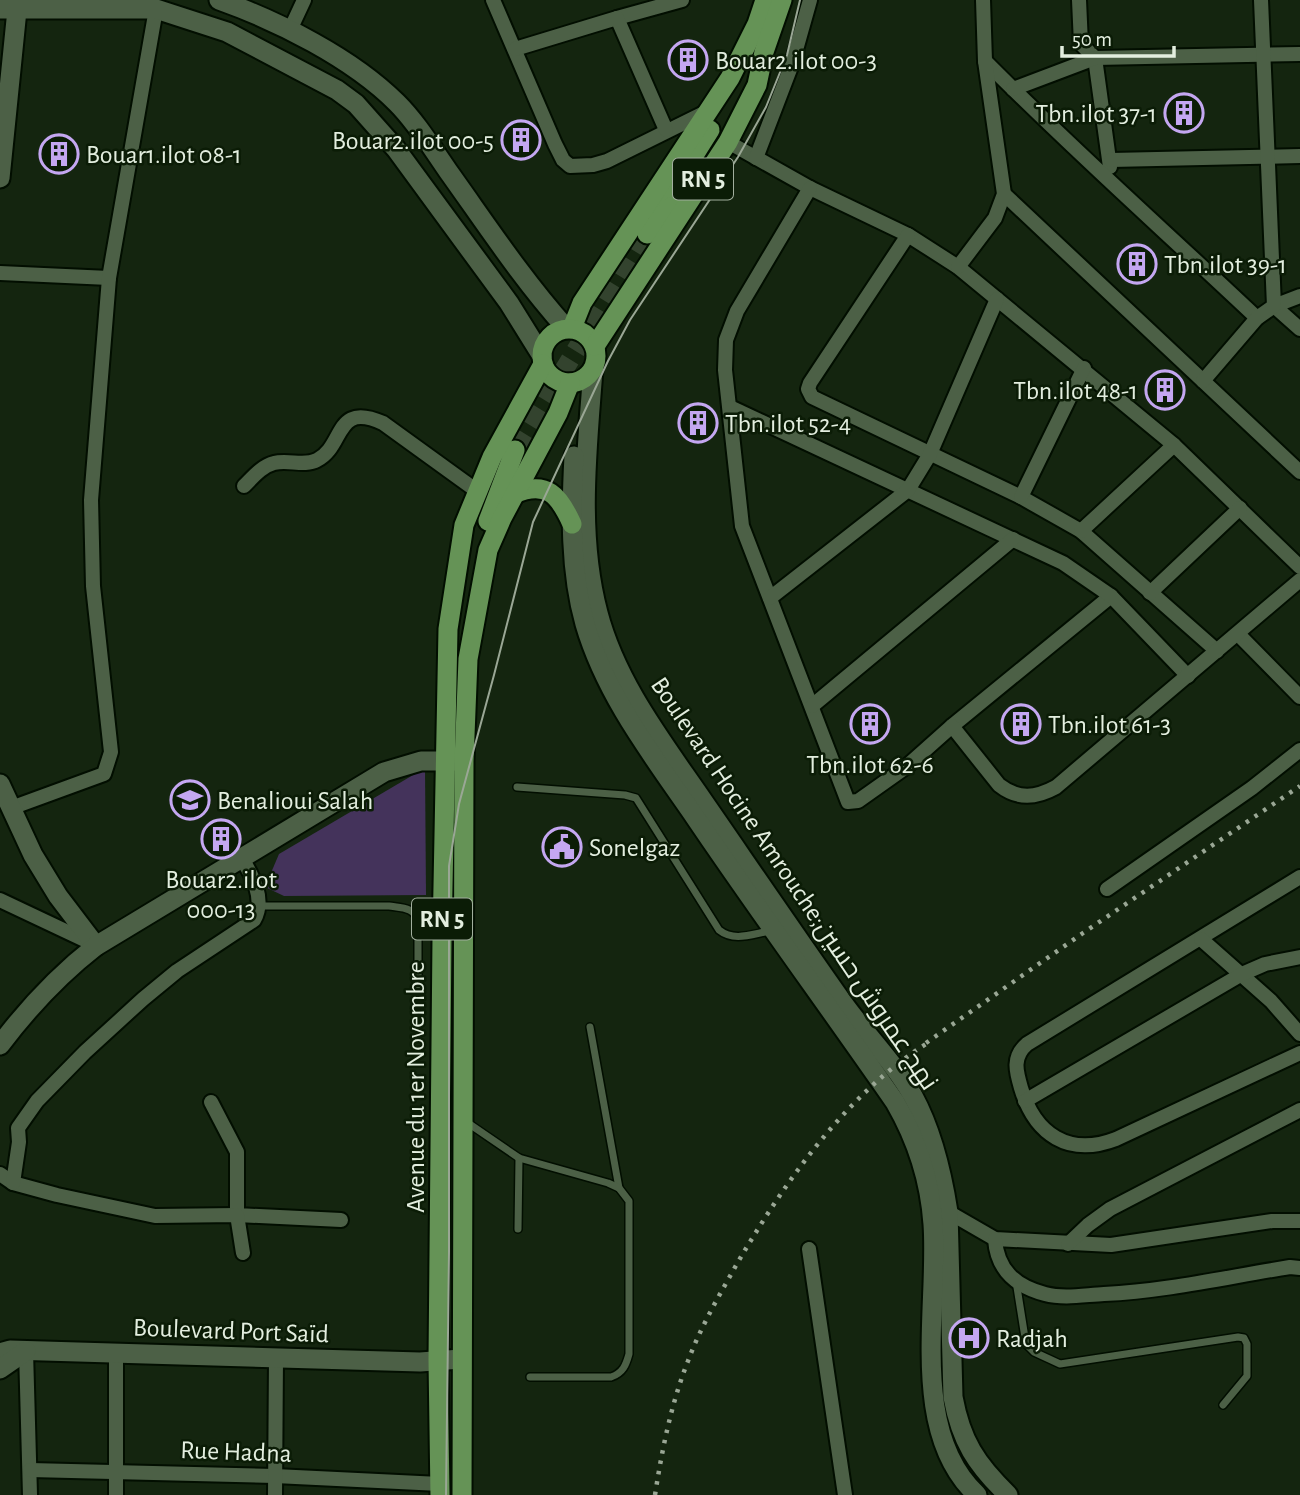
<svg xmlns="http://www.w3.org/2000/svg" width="1300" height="1495" font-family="'Alegreya Sans',Cairo,sans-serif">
<rect width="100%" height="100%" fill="#14250f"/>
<path fill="#44335b" d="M425 768 426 895 284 896 265 887 279 854Z"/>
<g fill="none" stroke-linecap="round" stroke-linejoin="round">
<path stroke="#33432e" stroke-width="19" stroke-dasharray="19 10" stroke-linecap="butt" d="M515 450 647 234"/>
<g stroke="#020e00" stroke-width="10">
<g id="service">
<path d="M517 787 625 795 636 798 719 930C734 942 752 934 770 931"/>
<path d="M259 906H389C402 908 415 907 418 922V992"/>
<path d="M590 1027 619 1188"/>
<path d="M465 1121 519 1158 608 1183 619 1188 629 1201V1354C626 1365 623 1373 611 1377H530"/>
<path d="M518 1229 519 1158"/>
<path d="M1016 1281 1026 1344 1034 1352 1060 1364 1238 1337 1244 1338 1247 1344V1376L1223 1405"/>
</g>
</g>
<g stroke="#020e00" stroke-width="18">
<g id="minor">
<path d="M493 0 555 144 563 160 570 166 593 165 607 161 708 111"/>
<path d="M1079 0 1081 44 1095 58 1110 167"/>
<path d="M617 18 682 0"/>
<path d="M290 30 304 0"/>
<path d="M515 49 617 18 666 130"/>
<path d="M985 61C1073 150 1166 232 1257 318"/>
<path d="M1013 89 1095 58 1300 54"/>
<path d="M728 142 810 188 908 235 958 267 1174 445 1300 567"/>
<path d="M756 158 792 64 810 0"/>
<path d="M1111 160 1300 156"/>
<path d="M810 188 737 311 726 340 725 370 742 526 848 802 858 801 906 767 952 726 1111 596"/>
<path d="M1004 194 1300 472"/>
<path d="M908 235 810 383 808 389 812 397 1021 497 1081 531 1217 651"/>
<path d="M958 267 995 218 1004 194 985 61 983 0"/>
<path d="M0 273 109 278"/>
<path d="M1300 296 1274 306 1300 329"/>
<path d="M1203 381 1257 318 1274 306 1261 0"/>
<path d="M730 407 1063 563 1111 596 1188 676"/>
<path d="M244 486C253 477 262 466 274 463 288 459 304 467 317 460 345 446 334 401 383 423L477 491"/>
<path d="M1021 497 1084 368"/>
<path d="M1081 531 1174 445"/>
<path d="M1150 593 1240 508"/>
<path d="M770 598 908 490 930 454 997 299"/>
<path d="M1238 634 1300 697"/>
<path d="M812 706 1013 539"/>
<path d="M952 726 999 785C1018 800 1036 798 1056 787L1300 580"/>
<path d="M11 808 104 774 111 752 93 586 91 500 109 278 156 9"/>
<path d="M1300 877 1027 1044C1012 1057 1016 1071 1021 1088 1035 1135 1069 1157 1116 1139L1300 1053"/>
<path d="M1107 889 1252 788 1300 750"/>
<path d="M0 900 91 943"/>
<path d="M1201 939 1271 1001 1300 1034"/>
<path d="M1025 1101 1242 974 1265 964 1300 957"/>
<path d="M211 1102 237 1152V1215L341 1220"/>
<path d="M0 1174 13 1183 57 1195 155 1216 237 1215 243 1253"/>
<path d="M13 1183 19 1142 18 1128 37 1101 85 1052 143 999 177 971 254 920C266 899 252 875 241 857"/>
<path d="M943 1209 995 1239 1111 1245 1272 1221H1300"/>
<path d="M995 1239C997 1270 1015 1286 1045 1294 1064 1299 1084 1295 1104 1294 1167 1291 1227 1277 1290 1267L1300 1268"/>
<path d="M1068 1244 1088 1225 1110 1209 1300 1110"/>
<path d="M809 1249 845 1495"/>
<path d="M26 1351 30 1495"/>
<path d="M30 1470 275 1476 440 1484"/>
<path d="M116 1495V1353"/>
<path d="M275 1495 276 1358"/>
</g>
</g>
<g stroke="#020e00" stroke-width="23">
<g id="tertiary">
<path d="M0 178 18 0"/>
<path d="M0 784 33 855 58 896 96 946"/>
<path d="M0 1045C28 1008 60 974 96 946L384 772 421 761H459"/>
</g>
</g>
<g stroke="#020e00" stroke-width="23">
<g id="secondary">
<path d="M219 0C278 21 352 58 397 103 417 123 432 148 448 171 486 224 522 279 566 328"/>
<path d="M0 9H156L227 32 337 90 356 104 396 149 509 303 542 356"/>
<path d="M593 370C587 450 577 534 598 613 616 682 661 740 701 798 748 866 795 935 843 1003 865 1034 894 1062 913 1096 932 1131 942 1173 948 1212L953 1397C961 1441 976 1464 1008 1495"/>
<path d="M574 456C571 511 570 571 585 624 606 696 653 756 695 817 760 913 829 1007 895 1102 917 1140 930 1181 933 1224 939 1307 908 1431 977 1495"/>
<path d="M0 1353 10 1350 420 1362 461 1359"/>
<path d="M0 1369 26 1351"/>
</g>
</g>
<g stroke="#020e00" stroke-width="23">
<g id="primary">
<path d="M657 214 710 130"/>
<path d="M647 234 672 206"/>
<path d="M572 328 582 303 730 78 757 24 765 0"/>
<circle cx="569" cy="356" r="27"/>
<path d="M595 346 728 142 757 85 764 52 782 0"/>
<path d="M514 494C547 480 559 495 572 524"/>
<path d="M488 521 515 450"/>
<path d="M440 1495 438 1360 442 938 448 629 464 525 492 457 543 364"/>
<path d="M462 1495 464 761 468 659 488 550 502 518 558 413 570 383"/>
</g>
</g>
<use href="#service" stroke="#4c6046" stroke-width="7"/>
<use href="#minor" stroke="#4c6046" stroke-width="14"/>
<use href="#tertiary" stroke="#4c6046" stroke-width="19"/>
<use href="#secondary" stroke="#4c6046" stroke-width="19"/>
<use href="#primary" stroke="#659356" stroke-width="19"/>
<path stroke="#9aa795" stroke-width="2" d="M446 1495 449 1252V866L459 804 494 675 533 522 608 361 630 320 738 157 766 107 787 55 800 0"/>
<g stroke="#9aa795" stroke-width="4.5" stroke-dasharray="3.5 7" stroke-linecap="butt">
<path d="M926 1043 1083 933 1300 786"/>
<path d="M655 1495C662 1450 671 1404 688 1361 701 1326 720 1294 738 1262 786 1180 847 1094 926 1044"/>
</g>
</g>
<defs>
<g id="building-ring" transform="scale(2.0125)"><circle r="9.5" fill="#0b1c06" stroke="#c4a7f1" stroke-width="1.5"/><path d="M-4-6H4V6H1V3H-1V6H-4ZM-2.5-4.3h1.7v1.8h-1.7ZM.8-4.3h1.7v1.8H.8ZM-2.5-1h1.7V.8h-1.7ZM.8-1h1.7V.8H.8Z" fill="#c4a7f1"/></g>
<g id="school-ring" transform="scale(2.0125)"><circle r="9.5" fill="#0b1c06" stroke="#c4a7f1" stroke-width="1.5"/><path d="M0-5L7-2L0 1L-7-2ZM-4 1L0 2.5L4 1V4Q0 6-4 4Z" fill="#c4a7f1"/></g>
<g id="civic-ring" transform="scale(2.0125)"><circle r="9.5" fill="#0b1c06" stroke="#c4a7f1" stroke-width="1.5"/><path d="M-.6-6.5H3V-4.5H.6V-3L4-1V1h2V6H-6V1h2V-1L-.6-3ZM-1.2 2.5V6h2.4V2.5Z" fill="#c4a7f1"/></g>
<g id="hospital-ring" transform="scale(2.0125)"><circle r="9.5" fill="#0b1c06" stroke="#c4a7f1" stroke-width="1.5"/><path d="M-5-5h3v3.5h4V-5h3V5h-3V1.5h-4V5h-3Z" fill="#c4a7f1"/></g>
</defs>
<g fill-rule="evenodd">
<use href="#building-ring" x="688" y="60"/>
<use href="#building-ring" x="1184" y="113"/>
<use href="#building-ring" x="521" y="140"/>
<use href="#building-ring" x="59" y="154"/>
<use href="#building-ring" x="1137" y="264"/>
<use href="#building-ring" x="1165" y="390"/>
<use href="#building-ring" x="698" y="423"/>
<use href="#building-ring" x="870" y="724"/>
<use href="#building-ring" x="1021" y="724"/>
<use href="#school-ring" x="190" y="800"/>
<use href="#building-ring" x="221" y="839"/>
<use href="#civic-ring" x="562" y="847"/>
<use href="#hospital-ring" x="969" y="1338"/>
</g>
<g text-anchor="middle" stroke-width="5" stroke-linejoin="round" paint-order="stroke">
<g fill="#0b1c06" stroke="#a2af9e" stroke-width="2">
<rect x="673" y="158.5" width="60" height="41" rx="5"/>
<rect x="412" y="898.5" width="60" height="41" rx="5"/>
</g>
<g font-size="24" font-weight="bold" fill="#e3eedf">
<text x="703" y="187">RN 5</text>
<text x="442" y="927">RN 5</text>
</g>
<g font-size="26" fill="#e3eedf" stroke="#0b1c06" text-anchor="start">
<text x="715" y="69">Bouar2.ilot 00-3</text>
<text x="1157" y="122" text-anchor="end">Tbn.ilot 37-1</text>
<text x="494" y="149" text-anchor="end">Bouar2.ilot 00-5</text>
<text x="86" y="163">Bouar1.ilot 08-1</text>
<text x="1164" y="273">Tbn.ilot 39-1</text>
<text x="1138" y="399" text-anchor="end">Tbn.ilot 48-1</text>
<text x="725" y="432">Tbn.ilot 52-4</text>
<text x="1048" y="733">Tbn.ilot 61-3</text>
<text x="870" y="773" text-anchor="middle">Tbn.ilot 62-6</text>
<text x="217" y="809">Benalioui Salah</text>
<text x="589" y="856">Sonelgaz</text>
<text x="221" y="888" text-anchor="middle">Bouar2.ilot<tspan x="221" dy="30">000-13</tspan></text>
<text x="996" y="1347">Radjah</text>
</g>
<g font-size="26" fill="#e3eedf" stroke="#0b1c06">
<text transform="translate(795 883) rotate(56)" y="9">Boulevard Hocine Amrouche;نهج عمروش حسين</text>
<text transform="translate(415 1087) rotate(-90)" y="9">Avenue du 1er Novembre</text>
<text transform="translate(231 1330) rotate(2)" y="9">Boulevard Port Saïd</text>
<text transform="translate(236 1451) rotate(2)" y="9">Rue Hadna</text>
</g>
</g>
<path d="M1062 46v10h112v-10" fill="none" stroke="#e3eedf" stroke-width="3.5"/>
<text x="1072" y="46" font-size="21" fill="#e3eedf" stroke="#0b1c06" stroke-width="5" paint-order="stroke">50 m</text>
</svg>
